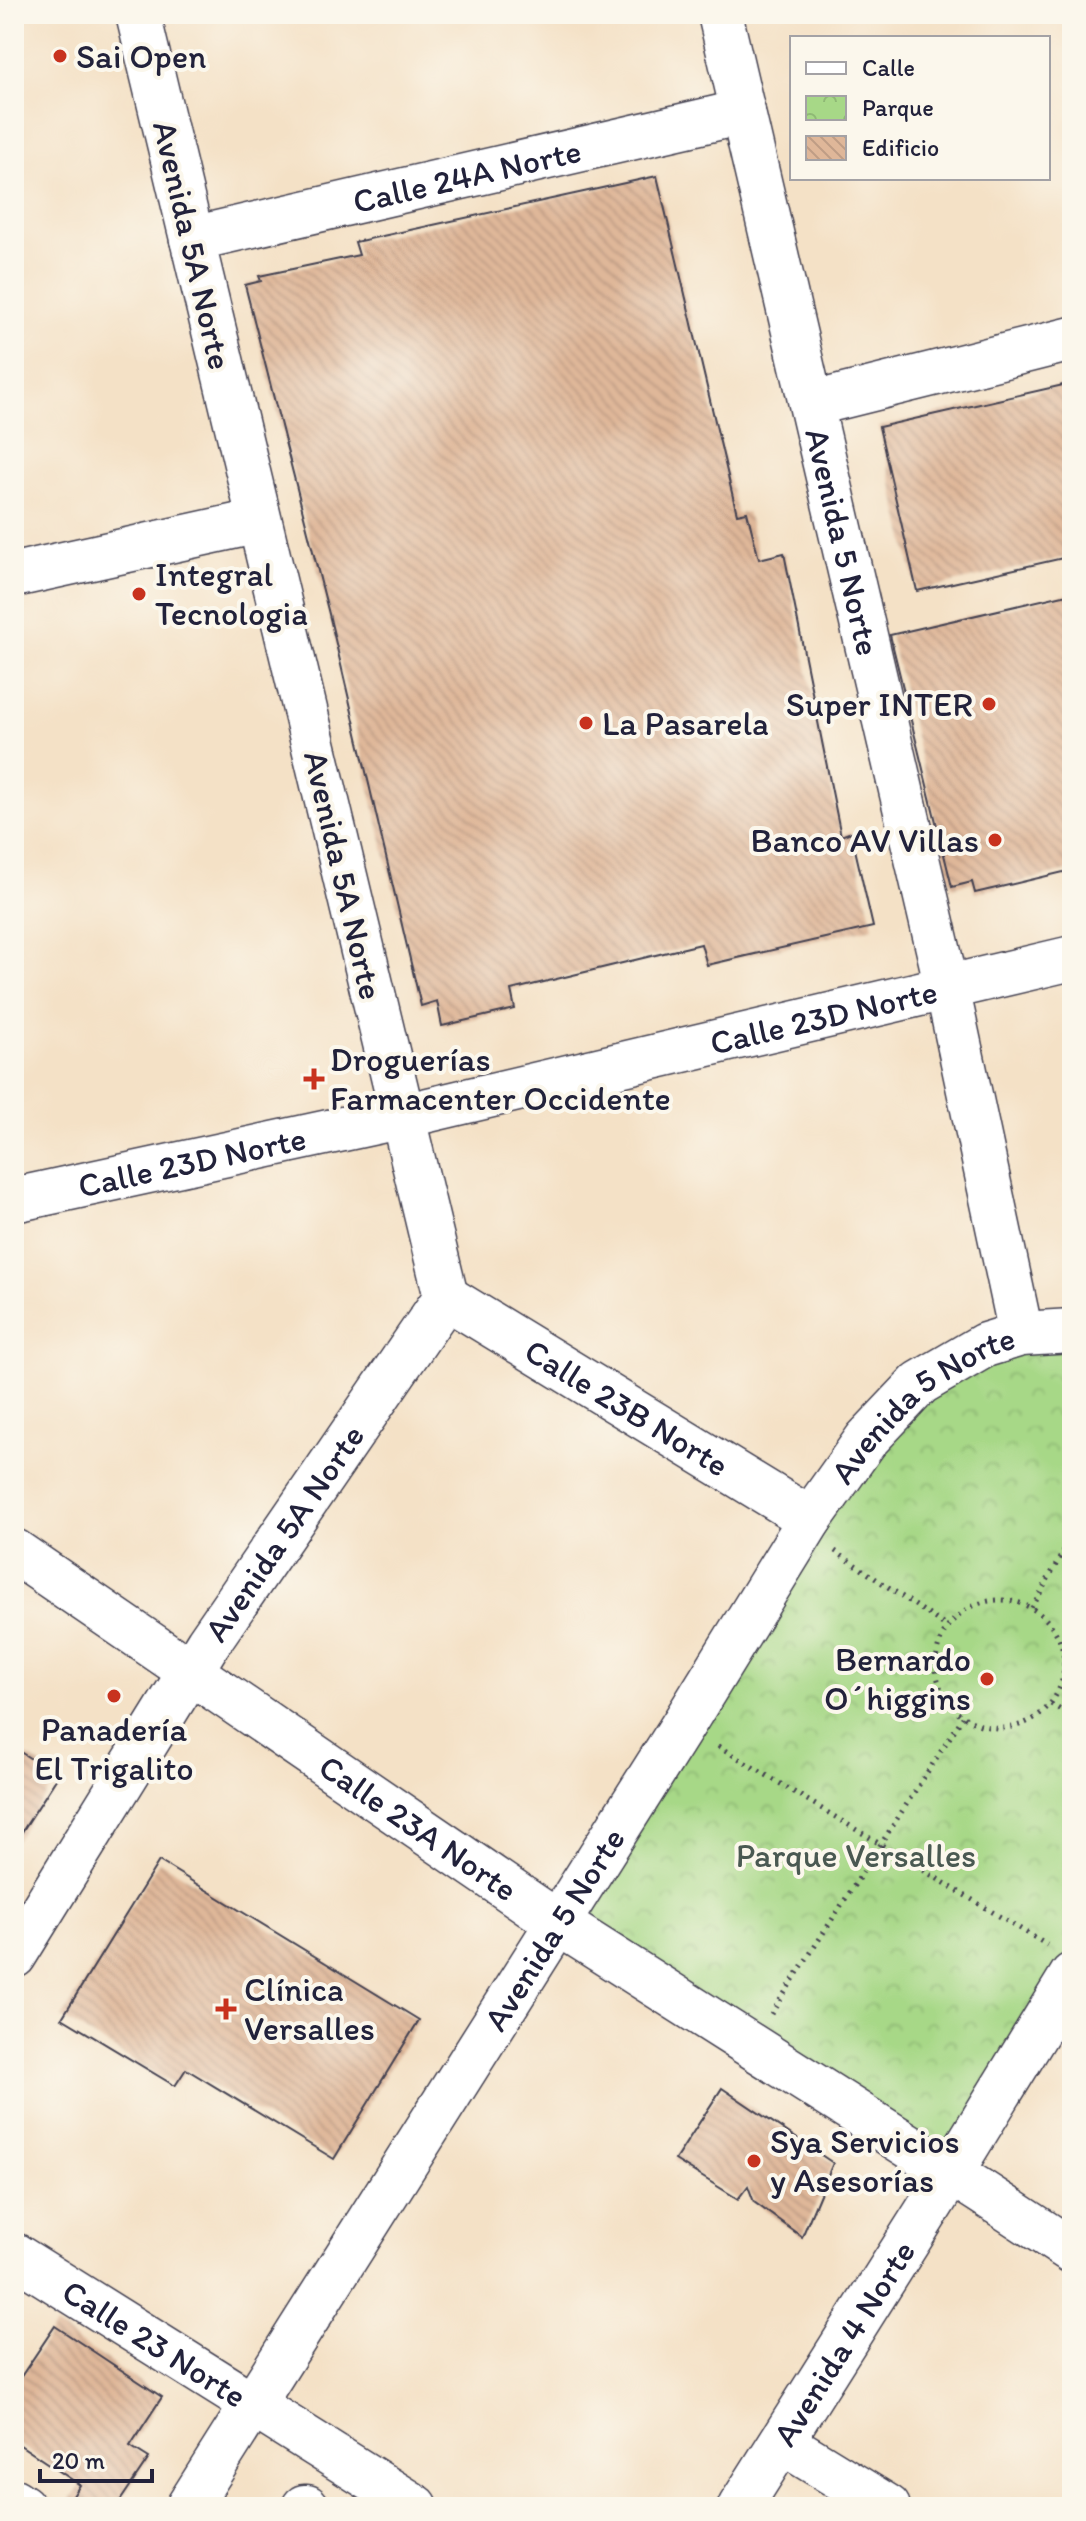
<svg xmlns="http://www.w3.org/2000/svg" width="1086" height="2521" font-family="Itim,sans-serif">
<defs>
<pattern id="park-crowns" width="20" height="18" patternUnits="userSpaceOnUse" patternTransform="scale(2)"><rect width="20" height="18" fill="#a7d887"/><path d="M2 6a3 3 0 1 1 6 0M12 15a3 3 0 1 1 6 0" fill="none" stroke="#8fb975"/></pattern>
<pattern id="building-back-hatch" width="6" height="6" patternUnits="userSpaceOnUse" patternTransform="scale(2)"><rect width="6" height="6" fill="#dfb799"/><path d="M-1 5l2 2M0 0l6 6M5-1l2 2" fill="none" stroke="#bf9d85"/></pattern>
</defs>
<rect width="100%" height="100%" fill="#fbf7ec"/>
<filter id="ink" filterUnits="userSpaceOnUse"><feTurbulence type="fractalNoise" baseFrequency=".0125" numOctaves="2"/><feDisplacementMap in="SourceGraphic" scale="16" xChannelSelector="R" yChannelSelector="G"/><feConvolveMatrix kernelMatrix="1 2 1 2 8 2 1 2 1" color-interpolation-filters="sRGB"/></filter>
<filter id="wash" filterUnits="userSpaceOnUse"><feTurbulence type="fractalNoise" baseFrequency=".006" numOctaves="4" result="noise"/><feDisplacementMap in="SourceGraphic" scale="32" xChannelSelector="R" yChannelSelector="G"/><feGaussianBlur stdDeviation="1.8" result="paint"/><feColorMatrix in="noise" values="0 0 0 0 0 0 0 0 0 0 0 0 0 0 0 0 0 1.4 0 .05"/><feComposite in="paint" operator="in"/></filter>
<g filter="url(#wash)">
<rect width="100%" height="100%" fill="#f4e1c6"/>
<path fill="url(#park-crowns)" stroke="#647d61" stroke-width="2" d="M1072 1331V1975L951 2172 558 1923 920 1383Z"/>
<g id="blocks">
<g fill="url(#building-back-hatch)">
<path d="M657 176 737 514 747 512 759 559 784 553 841 836 851 832 873 927 707 965 701 944 511 990 515 1009 442 1026 437 1001 421 1006 329 614 245 285 261 281 259 276 359 255 355 242Z"/>
<path d="M1072 383V556L917 591 879 427Z"/>
<path d="M1072 593V870L975 893 972 882 952 887 890 635Z"/>
<path d="M14 1748 58 1776 14 1844Z"/>
<path d="M159 1861 419 2020 334 2159 186 2069 175 2086 62 2018Z"/>
<path d="M722 2088 833 2163 802 2237 754 2202 748 2186 738 2199 675 2160Z"/>
<path d="M55 2326 162 2397 130 2446 149 2458 116 2507 111 2504 109 2507H66L80 2485 14 2441V2387Z"/>
</g>
</g>
</g>
<g filter="url(#ink)">
<use href="#blocks" fill-opacity="0" stroke="#423f50" stroke-width="2"/>
<g fill="none" stroke-linecap="round" stroke-linejoin="round">
<g stroke="#423f50" stroke-width="47">
<g id="minor">
<path id="s1" d="M720 14 947 987 1021 1334"/>
<path id="s2" d="M192 239 743 112"/>
<path d="M812 404 1072 339"/>
<path d="M14 575 259 521"/>
<path id="s3" d="M14 1200 403 1116 1072 958"/>
<path id="s4" d="M446 1297 810 1519"/>
<path id="s5" d="M14 1551 558 1923 980 2191 1072 2251"/>
<path id="s6" d="M14 1956 208 1643 446 1297 138 14"/>
<path id="s7" d="M14 2255 416 2507"/>
<path d="M782 2442 888 2507"/>
<path d="M14 2501 23 2507"/>
<path id="s8" d="M188 2507 683 1725 810 1519 866 1440 920 1383 985 1345 1021 1334 1072 1331"/>
<path d="M304 2507H307"/>
<path id="s9" d="M740 2507 934 2200 1072 1975"/>
</g>
</g>
<g stroke="#423f50" stroke-width="5" stroke-dasharray="2 6" stroke-linecap="butt">
<path d="M835 1551 947 1627"/>
<circle cx="1000" cy="1664" r="64"/>
<path d="M1032 1608 1072 1536"/>
<path d="M1051 1704 1072 1717"/>
<path d="M718 1746 1047 1945"/>
<path d="M771 2014 963 1717"/>
</g>
<use href="#minor" stroke="#fff" stroke-width="44"/>
</g>
</g>
<g fill="#c8321e" stroke="#fbf7ec" stroke-width="3">
<circle cx="60" cy="56" r="8"/>
<circle cx="139" cy="594" r="8"/>
<circle cx="989" cy="704" r="8"/>
<circle cx="586" cy="723" r="8"/>
<circle cx="995" cy="840" r="8"/>
<path d="M310 1067h8v8h8v8h-8v8h-8v-8h-8v-8h8z"/>
<circle cx="987" cy="1679" r="8"/>
<circle cx="114" cy="1696" r="8"/>
<path d="M222 1997h8v8h8v8h-8v8h-8v-8h-8v-8h8z"/>
<circle cx="754" cy="2161" r="8"/>
</g>
<g text-anchor="middle" stroke-width="8" stroke-linejoin="round" paint-order="stroke">
<g font-size="34" fill="#22223b" stroke="#fbf7ec" text-anchor="start">
<text x="76" y="68">Sai Open</text>
<text x="155" y="586">Integral<tspan x="155" dy="39">Tecnologia</tspan></text>
<text x="973" y="716" text-anchor="end">Super INTER</text>
<text x="602" y="735">La Pasarela</text>
<text x="979" y="852" text-anchor="end">Banco AV Villas</text>
<text x="330" y="1071">Droguerías<tspan x="330" dy="39">Farmacenter Occidente</tspan></text>
<text x="971" y="1671" text-anchor="end">Bernardo<tspan x="971" dy="39">O´higgins</tspan></text>
<text x="114" y="1741" text-anchor="middle">Panadería<tspan x="114" dy="39">El Trigalito</tspan></text>
<text x="244" y="2001">Clínica<tspan x="244" dy="39">Versalles</tspan></text>
<text x="770" y="2153">Sya Servicios<tspan x="770" dy="39">y Asesorías</tspan></text>
</g>
<g font-size="34" fill="#22223b" stroke="#fbf7ec">
<text dy="12" stroke="none"><textPath href="#s2" startOffset="282">Calle 24A Norte</textPath></text>
<text transform="translate(193 245) rotate(77)" y="12">Avenida 5A Norte</text>
<text dy="12" stroke="none"><textPath href="#s1" startOffset="542">Avenida 5 Norte</textPath></text>
<text transform="translate(344 875) rotate(77)" y="12">Avenida 5A Norte</text>
<text dy="12" stroke="none"><textPath href="#s3" startOffset="830">Calle 23D Norte</textPath></text>
<text dy="12" stroke="none"><textPath href="#s3" startOffset="182">Calle 23D Norte</textPath></text>
<text dy="12" stroke="none"><textPath href="#s4" startOffset="212">Calle 23B Norte</textPath></text>
<text dy="12" stroke="none"><textPath href="#s8" startOffset="1332">Avenida 5 Norte</textPath></text>
<text dy="12" stroke="none"><textPath href="#s6" startOffset="502">Avenida 5A Norte</textPath></text>
<text dy="12" stroke="none"><textPath href="#s5" startOffset="490">Calle 23A Norte</textPath></text>
<text dy="12" stroke="none"><textPath href="#s8" startOffset="684">Avenida 5 Norte</textPath></text>
<text dy="12" stroke="none"><textPath href="#s7" startOffset="166">Calle 23 Norte</textPath></text>
<text dy="12" stroke="none"><textPath href="#s9" startOffset="194">Avenida 4 Norte</textPath></text>
</g>
<g font-size="34" fill="#4a5952" stroke="#fbf7ec">
<text x="856" y="1867">Parque Versalles</text>
</g>
</g>
<rect width="1086" height="2521" fill="none" stroke="#fbf7ec" stroke-width="48"/>
<rect x="790" y="36" width="260" height="144" fill="#fbf7ec" stroke="#a4a2a5" stroke-width="2"/>
<rect x="806" y="62" width="40" height="12" fill="#ffffff" stroke="#a4a2a5" stroke-width="2"/>
<text x="862" y="76" font-size="24" fill="#22223b">Calle</text>
<rect x="806" y="96" width="40" height="24" fill="url(#park-crowns)" stroke="#a4a2a5" stroke-width="2"/>
<text x="862" y="116" font-size="24" fill="#22223b">Parque</text>
<rect x="806" y="136" width="40" height="24" fill="url(#building-back-hatch)" stroke="#a4a2a5" stroke-width="2"/>
<text x="862" y="156" font-size="24" fill="#22223b">Edificio</text>
<path d="M40 2469v12h112v-12" fill="none" stroke="#22223b" stroke-width="4"/>
<text x="52" y="2469" font-size="24" fill="#22223b" stroke="#fbf7ec" stroke-width="6" paint-order="stroke">20 m</text>
</svg>
